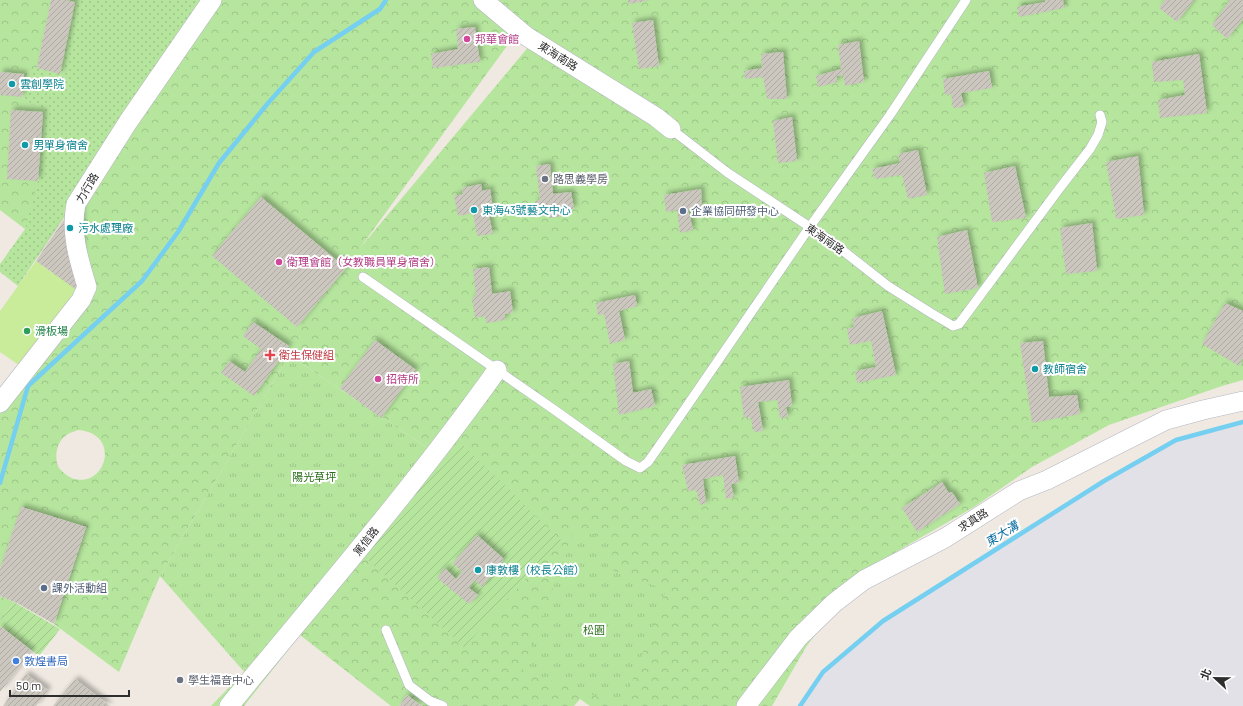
<svg xmlns="http://www.w3.org/2000/svg" width="1243" height="706" font-family="Barlow,'Noto Sans TC',sans-serif">
<defs>
<pattern id="grass-dots" width="8" height="8" patternUnits="userSpaceOnUse"><rect width="8" height="8" fill="#b6e59e"/><path d="M2 2h.1M6 6h.1" fill="none" stroke="#9dc588" stroke-width="1.8" stroke-linecap="round"/></pattern>
<pattern id="forest-crowns" width="20" height="18" patternUnits="userSpaceOnUse"><rect width="20" height="18" fill="#b6e59e"/><path d="M2 6a3 3 0 1 1 6 0M12 15a3 3 0 1 1 6 0" fill="none" stroke="#9dc588"/></pattern>
<pattern id="park-tufts" width="24" height="20" patternUnits="userSpaceOnUse"><rect width="24" height="20" fill="#b6e59e"/><path d="M3 7l-1-3M5 7V3M7 7l1-3M15 17l-1-3M17 17v-4M19 17l1-3" fill="none" stroke="#9dc588"/></pattern>
<pattern id="garden-furrows" width="10" height="10" patternUnits="userSpaceOnUse"><rect width="10" height="10" fill="#b6e59e"/><path d="M-1 1l2-2M0 10L10 0M9 11l2-2" fill="none" stroke="#9dc588"/></pattern>
<pattern id="building-hatch" width="6" height="6" patternUnits="userSpaceOnUse"><rect width="6" height="6" fill="#cbc7bf"/><path d="M-1 1l2-2M0 6l6-6M5 7l2-2" fill="none" stroke="#afaba4"/></pattern>
<filter id="shadow"><feDropShadow dx="3.5" dy="-3.5" stdDeviation="2" flood-color="#0004"/></filter>
</defs>
<rect width="100%" height="100%" fill="#efe9e1"/>
<path fill="#e3e1e8" d="M1243 422V706H800L823 672 883 621 1104 481 1176 440Z"/>
<path fill="url(#grass-dots)" d="M51 0H209L18 286 0 272V264L25 229 42 112 22 97 24 74 37 67Z"/>
<g fill="url(#forest-crowns)" fill-rule="evenodd">
<path d="M0 0H51L37 68 24 74 22 97 43 112 38 181 25 229 0 210Z"/>
<path d="M209 0H477L515 35 360 248 530 45 483 0H1243V380L1222 386 1109 425 1032 467 974 507 861 572 806 647 772 706H590L580 699 574 706H422L407 695 399 706H391L300 635 244 706H211L345 568 459 442 444 459 289 355 160 576 119 672 54 624 86 527 22 507 0 569V405L8 396 81 195ZM78 430C121 433 107 487 74 479 69 477 63 473 59 468 54 459 56 444 64 437 68 433 73 432 78 430Z"/>
<path d="M0 596 14 602 0 620Z"/>
</g>
<g fill="url(#park-tufts)">
<path d="M289 355 444 459 345 568 246 674 160 576Z"/>
<path d="M575 528 616 543 607 568 666 590 623 706 523 670Z"/>
</g>
<g fill="url(#garden-furrows)">
<path d="M459 441 561 540 464 647 359 552Z"/>
<path d="M14 602 60 629 39 656 0 626V620Z"/>
</g>
<path fill="#c9ec9a" d="M36 261 81 293 26 370 0 352V311Z"/>
<g fill="none" stroke-linecap="round" stroke-linejoin="round">
<g stroke="#75cff0" stroke-width="4.5">
<path d="M0 483 28 386 142 281 178 232 219 163 269 102 314 52 380 9 386 0"/>
<path d="M800 706 823 672 883 621 1104 481 1176 440 1243 422"/>
</g>
</g>
<g fill="url(#building-hatch)" filter="url(#shadow)">
<path d="M51 0H66L75 2 60 74 37 68Z"/>
<path d="M628 0H646V1L628 4Z"/>
<path d="M1045 0H1063L1064 8 1019 17 1017 7 1045 2Z"/>
<path d="M1165 0H1194L1177 22 1159 8Z"/>
<path d="M1230 0H1243V19L1227 39 1212 25Z"/>
<path d="M653 20 659 66 639 69 632 23Z"/>
<path d="M475 27 480 62 433 68 431 54 458 49 456 29Z"/>
<path d="M859 41 864 82 845 86 843 75 837 76V82L818 87 816 76 841 69 838 45Z"/>
<path d="M783 52 787 99H767L763 77 745 79 744 71 762 68 761 54Z"/>
<path d="M1199 54 1207 113 1160 118 1158 100 1185 95 1183 80 1154 82 1152 62Z"/>
<path d="M989 71 992 88 961 93 964 107 953 108 951 94 945 95 943 79Z"/>
<path d="M0 72 24 74 22 97 0 95Z"/>
<path d="M11 110 43 112 38 181 7 179Z"/>
<path d="M792 117 797 161 778 163 773 121Z"/>
<path d="M918 150 927 195 908 199 902 175 875 179 872 169 900 163 898 154Z"/>
<path d="M1138 156 1144 215 1116 219 1106 162Z"/>
<path d="M550 164 553 194 571 192 574 209 562 211 563 216 549 218 548 213 537 215 535 201 540 200 536 166Z"/>
<path d="M1015 166 1026 218 992 222 984 173Z"/>
<path d="M481 184 482 191 490 189 493 209 488 211 493 234 477 236 473 213 458 216 454 196 463 194 462 188Z"/>
<path d="M701 189 702 207 688 209 693 230 680 233 677 210 666 212 664 195Z"/>
<path d="M81 195V293L36 261Z"/>
<path d="M261 197 346 268 297 327 212 256Z"/>
<path d="M1092 223 1097 271 1066 274 1060 228Z"/>
<path d="M967 230 978 288 945 294 937 237Z"/>
<path d="M489 267 492 294 510 291 513 313 505 314V320L486 323 485 316 475 318 472 297H476L473 269Z"/>
<path d="M635 295 637 306 619 311 625 340 610 344 604 314 598 316 596 303Z"/>
<path d="M1225 303 1243 311V358L1239 366 1202 344Z"/>
<path d="M882 311 896 375 857 383 855 371 876 367 871 341 850 345 847 329 854 327 853 318Z"/>
<path d="M253 322 289 346 254 396 221 373 229 361 245 372 261 349 243 336Z"/>
<path d="M375 340 416 370 381 418 340 388Z"/>
<path d="M1043 341 1049 397 1077 395 1080 414 1032 423 1020 343Z"/>
<path d="M629 361 633 393 651 389 655 406 619 415 613 364Z"/>
<path d="M789 380 792 406 786 407 788 417 780 418 777 400 758 402 763 431 754 432 750 417 744 418 740 387Z"/>
<path d="M735 456 739 483 731 484 734 497 726 499 723 475 703 479 706 503 700 505 696 490 688 491 682 465Z"/>
<path d="M942 482 949 493 952 492 960 504 917 532 902 508Z"/>
<path d="M21 507 86 527 54 624 17 603 0 596V569Z"/>
<path d="M477 535 504 559 482 587 475 580 469 588 478 595 469 604 437 578 445 568 456 579 462 572 453 563Z"/>
<path d="M0 626 32 651 0 692Z"/>
<path d="M26 674 48 690 36 706H3Z"/>
<path d="M75 679 110 706H53Z"/>
<path d="M407 695 422 706H399Z"/>
</g>
<g fill="none" stroke-linecap="round" stroke-linejoin="round">
<g stroke="#b4b7c1" stroke-width="10">
<g id="lane">
<path d="M671 129 728 173 828 239 888 286 931 313 953 326 959 324 1059 189 1090 149 1098 135 1102 122 1100 115"/>
<path d="M363 277 556 411 626 461 640 468 648 462 678 419 809 228 890 115 966 0"/>
<path d="M386 630 409 685 430 701 443 706"/>
</g>
</g>
<g stroke="#b4b7c1" stroke-width="20">
<g id="street">
<path d="M483 0 526 36 656 117 671 129"/>
<path d="M0 403 81 300 87 287C79 260 70 233 76 204L128 122 212 0"/>
<path d="M229 706C320 595 414 487 497 370"/>
<path d="M746 706 798 638 834 603 864 580 945 538 1019 491 1047 480 1166 420 1203 410 1243 401"/>
</g>
</g>
<use href="#lane" stroke="#fff" stroke-width="9"/>
<use href="#street" stroke="#fff" stroke-width="19"/>
</g>
<g fill="#d1479c" stroke="#fff" stroke-width="1.5">
<circle cx="467" cy="39" r="4"/>
<circle cx="279" cy="262" r="4"/>
<circle cx="378" cy="379" r="4"/>
</g>
<g fill="#0f9aa8" stroke="#fff" stroke-width="1.5">
<circle cx="12" cy="84" r="4"/>
<circle cx="25" cy="145" r="4"/>
<circle cx="474" cy="210" r="4"/>
<circle cx="70" cy="228" r="4"/>
<circle cx="1035" cy="369" r="4"/>
<circle cx="478" cy="570" r="4"/>
</g>
<g fill="#6b7280" stroke="#fff" stroke-width="1.5">
<circle cx="545" cy="179" r="4"/>
<circle cx="180" cy="680" r="4"/>
</g>
<g fill="#5c6f8a" stroke="#fff" stroke-width="1.5">
<circle cx="683" cy="211" r="4"/>
<circle cx="44" cy="588" r="4"/>
</g>
<circle fill="#2e9e5b" stroke="#fff" stroke-width="1.5" cx="27" cy="331" r="4"/>
<path fill="#e0444e" stroke="#fff" stroke-width="1.5" d="M268 349h4v4h4v4h-4v4h-4v-4h-4v-4h4z"/>
<circle fill="#3f7fe0" stroke="#fff" stroke-width="1.5" cx="16" cy="661" r="4"/>
<g text-anchor="middle" stroke-width="4" stroke-linejoin="round" paint-order="stroke">
<g font-size="11" fill="#b23c85" stroke="#fff" text-anchor="start">
<text x="475" y="43">邦華會館</text>
<text x="287" y="266">衛理會館（女教職員單身宿舍）</text>
<text x="386" y="383">招待所</text>
</g>
<g font-size="11" fill="#2e2e2e" stroke="#fff">
<text transform="translate(558 56) rotate(32)" y="4">東海南路</text>
<text transform="translate(87 188) rotate(-59)" y="4">力行路</text>
<text transform="translate(825 239) rotate(35)" y="4">東海南路</text>
<text transform="translate(973 520) rotate(-32)" y="4">求真路</text>
<text transform="translate(366 541) rotate(-52)" y="4">篤信路</text>
</g>
<g font-size="11" fill="#0d838f" stroke="#fff" text-anchor="start">
<text x="20" y="88">雲創學院</text>
<text x="33" y="149">男單身宿舍</text>
<text x="482" y="214">東海43號藝文中心</text>
<text x="78" y="232">污水處理廠</text>
<text x="1043" y="373">教師宿舍</text>
<text x="486" y="574">康敦樓（校長公館）</text>
</g>
<g font-size="11" fill="#5b616d" stroke="#fff" text-anchor="start">
<text x="553" y="183">路思義學房</text>
<text x="188" y="684">學生福音中心</text>
</g>
<g font-size="11" fill="#4e5e75" stroke="#fff" text-anchor="start">
<text x="691" y="215">企業協同研發中心</text>
<text x="52" y="592">課外活動組</text>
</g>
<g font-size="11" fill="#27864d" stroke="#fff" text-anchor="start">
<text x="35" y="335">滑板場</text>
</g>
<g font-size="11" fill="#be3a42" stroke="#fff" text-anchor="start">
<text x="279" y="359">衛生保健組</text>
</g>
<g font-size="11" fill="#2c6e1b" stroke="#fff">
<text x="314" y="481">陽光草坪</text>
<text x="594" y="634">松園</text>
</g>
<g font-size="11" fill="#366cbe" stroke="#fff" text-anchor="start">
<text x="24" y="665">敦煌書局</text>
</g>
<g font-size="12" font-style="italic" fill="#0d6fa3" stroke="#fff">
<text transform="translate(1002 534) rotate(-32)" y="4">東大溝</text>
</g>
</g>
<g transform="translate(1215 678) rotate(292)" stroke="#ffffff" stroke-width="3" paint-order="stroke">
<path d="M0-3L7 15L0 10L-7 15Z" fill="#2e2e2e"/>
<text y="-6" font-size="11" font-weight="bold" text-anchor="middle" fill="#2e2e2e">北</text>
</g>
<path d="M10 690v6h119v-6" fill="none" stroke="#2e2e2e" stroke-width="2"/>
<text x="16" y="690" font-size="12" fill="#2e2e2e" stroke="#ffffff" stroke-width="3" paint-order="stroke">50 m</text>
</svg>
